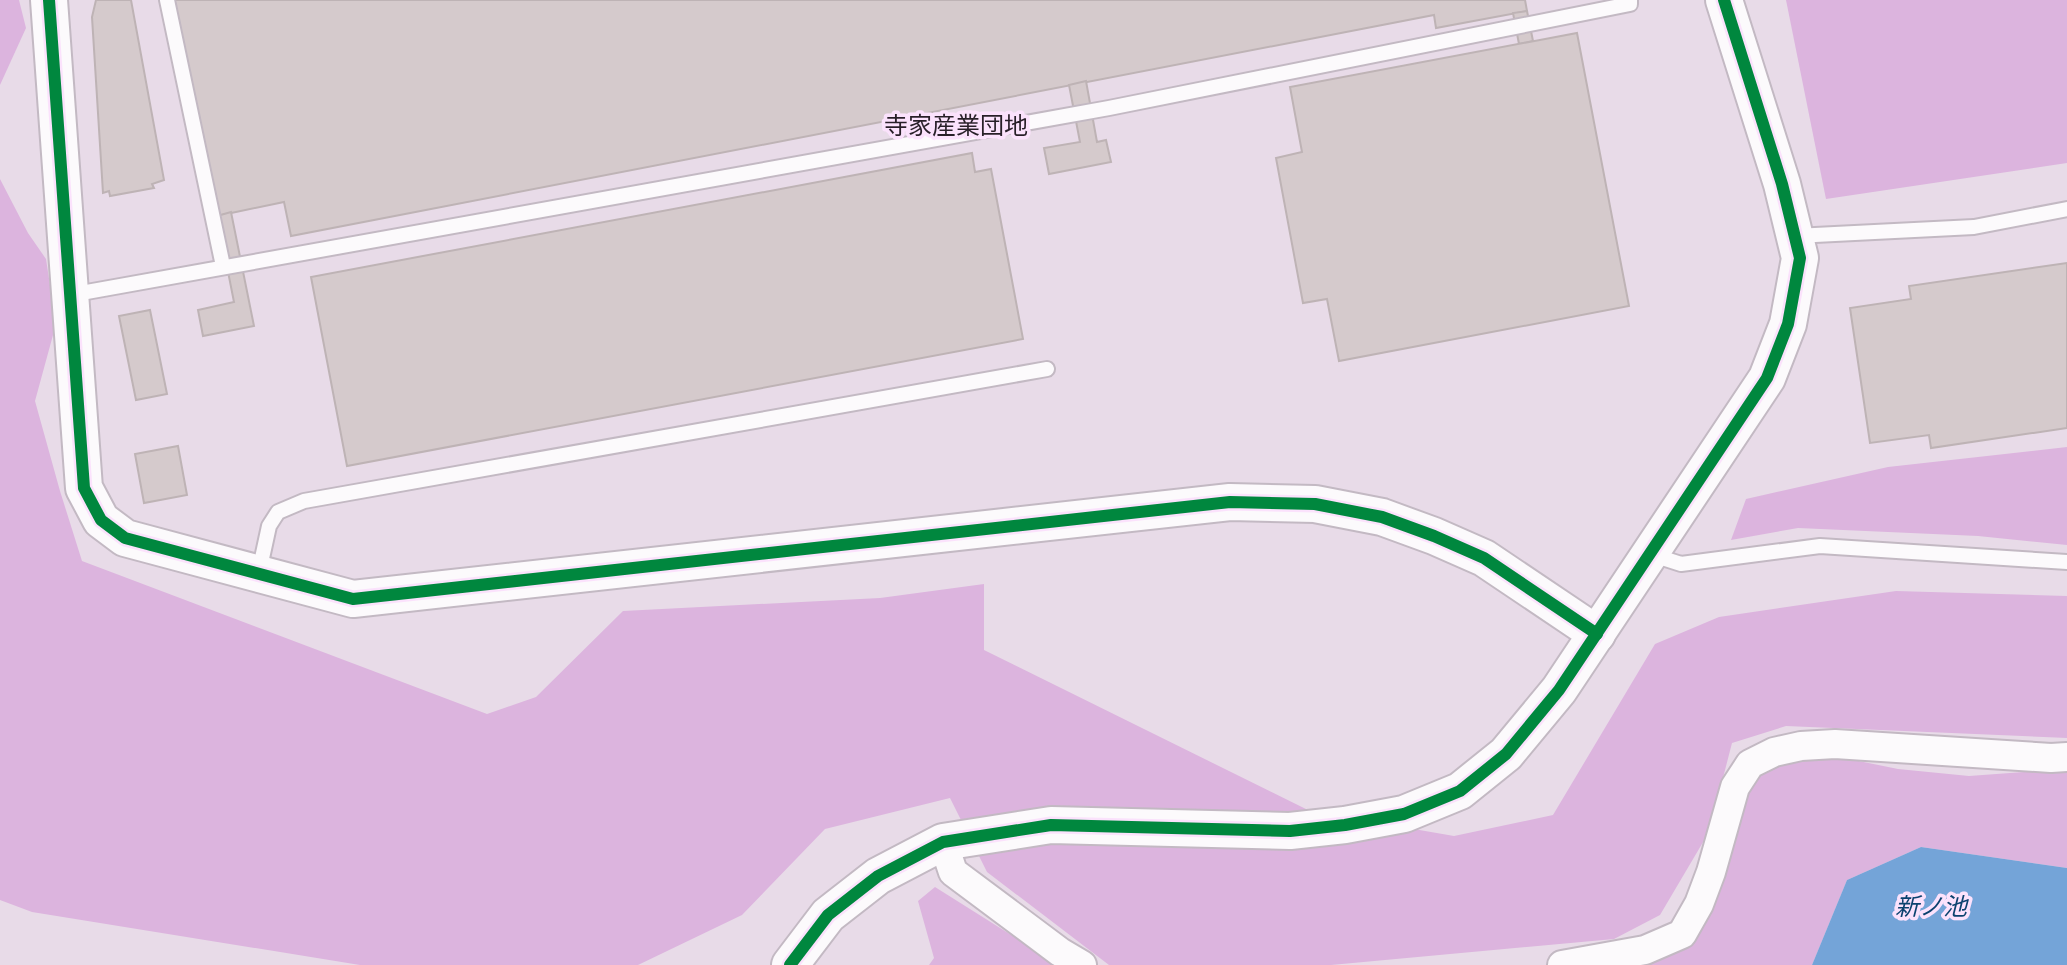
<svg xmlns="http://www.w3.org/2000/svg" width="2067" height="965" font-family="'Public Sans','Noto Sans JP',sans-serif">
<rect width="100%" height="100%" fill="#e8dbe8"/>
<g fill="#dcb4de">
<path d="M0 0H19L26 28 0 85Z"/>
<path d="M1786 0H2067V163L1826 199Z"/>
<path d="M0 179 28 233 46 259 56 324 35 401 60 491 82 561 487 714 536 697 623 611 880 598 984 584V650L1310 811 1454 836 1553 815 1655 644 1719 617 1896 591 2067 596V738L1786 726 1732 743 1709 832 1660 915 1614 939 1331 965H1109L987 872 950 798 825 829 742 915 638 965H360L32 912 0 900Z"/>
<path d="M2067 447V545L1978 536 1798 528 1731 540 1746 499 1888 467Z"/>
<path d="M1834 756 1898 769 1969 776 2067 769V868L1921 847 1847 880 1812 965H1629L1691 943 1745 792 1758 773 1778 763Z"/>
<path d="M935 887 1059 965H929L934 958 918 901Z"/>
</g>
<path fill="#74a4d8" d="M1921 847 2067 868V965H1812L1847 880Z"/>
<g fill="#d5cacc" stroke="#beb3b5" stroke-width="2">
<path d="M96 0H131L164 180 152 184 154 188 110 196 109 191 103 193 92 17Z"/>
<path d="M174 0H1525L1527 11 1436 28 1434 15 291 236 284 202 217 216Z"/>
<path d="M1527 11 1533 41 1519 44 1513 13Z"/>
<path d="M1577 33 1629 306 1339 361 1327 299 1303 303 1276 158 1302 152 1290 87Z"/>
<path d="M1086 81 1097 142 1106 140 1111 162 1049 174 1044 148 1080 142 1069 85Z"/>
<path d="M972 153 975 172 991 169 1023 339 347 466 311 277Z"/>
<path d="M231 212 254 326 203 336 198 310 234 302 217 216Z"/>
<path d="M2067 263V428L1931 448 1929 435 1870 443 1850 308 1911 299 1909 286Z"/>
<path d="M150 310 167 394 136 400 119 316Z"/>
<path d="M178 446 187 495 144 503 135 454Z"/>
</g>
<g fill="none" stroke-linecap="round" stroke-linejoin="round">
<g stroke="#c3b9c3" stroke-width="18">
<g id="service">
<path d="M167 0 223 266"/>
<path d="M1795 236 1974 227 2067 209"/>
<path d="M70 295 1109 108 1630 4V0"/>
<path d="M1650 554 1681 564 1820 546 2067 562"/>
<path d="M259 572 269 526 278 512 304 501 1047 369"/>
</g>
</g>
<g stroke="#c3b9c3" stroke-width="32">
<g id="minor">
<path d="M943 842 953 872 1060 952 1082 965"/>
<path d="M1562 965 1645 950 1682 934 1699 904 1711 872 1735 787 1750 764 1774 752 1801 746 1835 744 2051 758 2067 757"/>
</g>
</g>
<g stroke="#c3b9c3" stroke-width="40">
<g id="tertiary">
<path d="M49 0 84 488 101 520 125 538 353 599 1230 502 1315 504 1382 517 1434 536 1484 558 1597 634"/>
<path d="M790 965 828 915 878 876 943 842 1051 825 1290 831 1345 825 1404 814 1460 791 1506 754 1559 690 1767 378 1788 324 1800 258 1782 184 1724 0"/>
</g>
</g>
<use href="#service" stroke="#fcfafc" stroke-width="14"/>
<use href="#minor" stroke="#fcfafc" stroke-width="28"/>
<use href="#tertiary" stroke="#fcfafc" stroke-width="36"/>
<g stroke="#fbe2fc" stroke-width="17">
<g id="cycleway">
<path d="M49 0 84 488 101 520 125 538 353 599 1230 502 1315 504 1382 517 1434 536 1484 558 1597 634"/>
<path d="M790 965 828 915 878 876 943 842 1051 825 1290 831 1345 825 1404 814 1460 791 1506 754 1559 690 1767 378 1788 324 1800 258 1782 184 1724 0"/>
</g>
</g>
<use href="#cycleway" stroke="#00873e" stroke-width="12"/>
</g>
<g text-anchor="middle" stroke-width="7" stroke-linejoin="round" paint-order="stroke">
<g font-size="24" fill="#281f28" stroke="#fbe2fc">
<text x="956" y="134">寺家産業団地</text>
</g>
<g font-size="24" font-style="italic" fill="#0b426f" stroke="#fbe2fc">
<text x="1931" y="915">新ノ池</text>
</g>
</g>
</svg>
